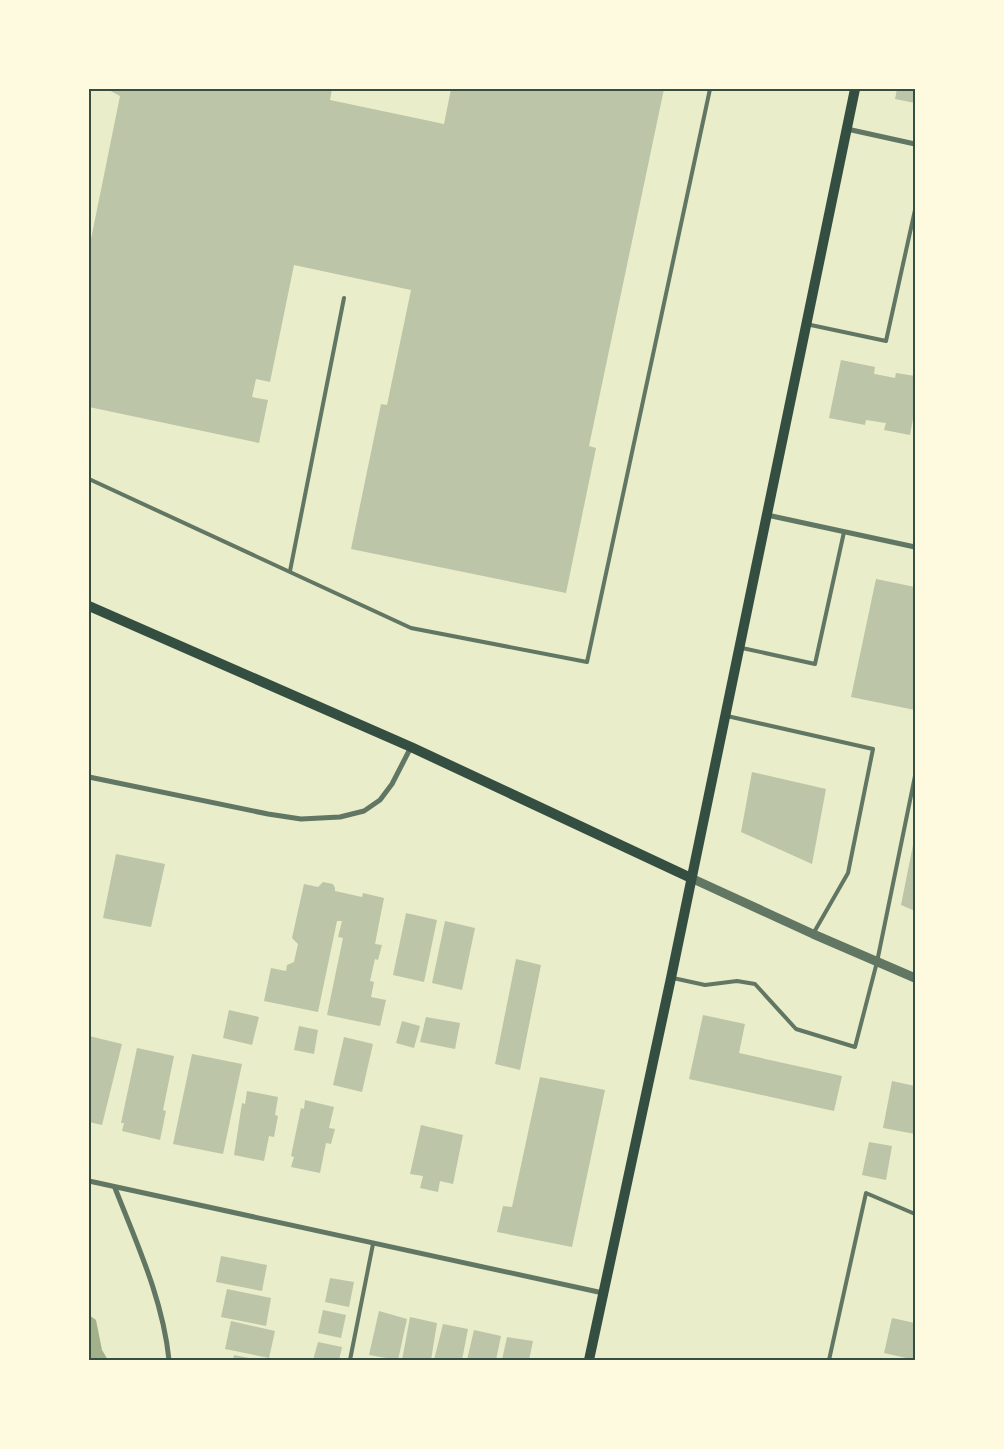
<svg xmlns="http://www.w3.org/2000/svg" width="1004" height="1449" font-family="Figtree,sans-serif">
<rect width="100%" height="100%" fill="#e9edc9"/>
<path fill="#a3b18a" d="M89 1315 96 1320 102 1350 108 1360H89Z"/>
<g fill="#bcc5a7">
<path d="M107 89H332L330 100 444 124 451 89H664L589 446 596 448 566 593 351 549 381 404 387 405 411 290 294 265 270 382 256 379 252 397 268 400 259 443 89 407V249L120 96Z"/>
<path d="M897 89H915V103L895 99Z"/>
<path d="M841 360 875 367 874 374H875L895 378 896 373 915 376V408L910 435 884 430 886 423 866 420 865 425 829 418Z"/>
<path d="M876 579 915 587V710L851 697Z"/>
<path d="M752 772 826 789 812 864 741 832Z"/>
<path d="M914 840H915V911L901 905Z"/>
<path d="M116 854 165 864 151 927 103 918Z"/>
<path d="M323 882 333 884 335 888V891L362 897 363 893 384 898 375 944 382 945 378 960 375 959 370 981 374 982 371 997 386 1000 380 1026 327 1015 343 938 338 937 342 921H337L318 1012 264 1001 271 968 286 971 287 965 294 962 298 944 292 938 304 884 318 887Z"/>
<path d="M406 913 437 920 424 982 393 975Z"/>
<path d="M445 921 475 928 462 990 432 983Z"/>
<path d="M516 959 541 965 520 1070 495 1064Z"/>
<path d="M229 1010 259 1017 252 1045 223 1038Z"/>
<path d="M703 1015 745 1024 739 1053 842 1076 834 1111 689 1079Z"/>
<path d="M426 1017 460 1023 455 1049 420 1042Z"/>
<path d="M402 1021 420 1026 414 1048 396 1043Z"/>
<path d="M299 1026 318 1030 314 1054 294 1050Z"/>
<path d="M89 1036 122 1044 102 1125 89 1122Z"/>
<path d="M344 1037 373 1044 362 1092 333 1085Z"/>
<path d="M137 1048 174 1056 163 1110 166 1111 160 1140 122 1131 124 1123H121Z"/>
<path d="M192 1054 242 1064 223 1154 173 1144Z"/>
<path d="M540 1077 605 1090 572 1247 497 1232 503 1206 512 1207Z"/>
<path d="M892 1081 915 1086V1134L883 1128Z"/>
<path d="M247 1091 278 1097 275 1115 278 1116 274 1137 269 1136 264 1161 234 1155 242 1103 245 1104Z"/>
<path d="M305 1100 334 1107 329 1128 335 1129 331 1144 326 1143 320 1173 291 1167 294 1157 291 1156 301 1108 304 1109Z"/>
<path d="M421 1125 463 1135 453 1184 440 1181 438 1192 420 1188 423 1176 410 1174Z"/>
<path d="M869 1142 892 1146 886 1180 862 1175Z"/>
<path d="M221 1256 267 1265 262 1291 216 1282Z"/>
<path d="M330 1278 354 1282 349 1307 325 1302Z"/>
<path d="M227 1289 271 1298 266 1326 221 1317Z"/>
<path d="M323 1310 346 1315 341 1338 318 1333Z"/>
<path d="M379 1311 407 1319 398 1360 369 1355Z"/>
<path d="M410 1317 437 1323 431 1360H402Z"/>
<path d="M892 1318 915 1323V1360L884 1353Z"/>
<path d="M231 1321 275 1331 269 1358 225 1349Z"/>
<path d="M443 1324 468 1329 462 1360H434Z"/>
<path d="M474 1330 501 1336 496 1360H467Z"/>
<path d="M507 1337 533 1341 529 1360H502Z"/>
<path d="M318 1342 342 1347 339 1360H313Z"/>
<path d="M234 1355 254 1359V1360H233Z"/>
</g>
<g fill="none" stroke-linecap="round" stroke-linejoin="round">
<g stroke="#617663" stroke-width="4">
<path d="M806 324 886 341 915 210"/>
<path d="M89 479 411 628 587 662 710 89"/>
<path d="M290 571 344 298"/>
<path d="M742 648 815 664 844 532"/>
<path d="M727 716 873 749 848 873 813 934"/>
<path d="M673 978 705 985 737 981 755 984 796 1029 855 1047 877 962 915 776"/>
<path d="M350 1360 373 1244"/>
<path d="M829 1360 866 1193 915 1214"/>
</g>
<g stroke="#617663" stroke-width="5">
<path d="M847 129 915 144"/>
<path d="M767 515 915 547"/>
<path d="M89 777 268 814 301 819 340 817 364 811 380 800 392 784 411 747"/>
<path d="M89 1181 603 1293"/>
<path d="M115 1188C137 1244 163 1300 169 1360"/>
</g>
<path stroke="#617663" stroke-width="9" d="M691 878 813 934 915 978"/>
<g stroke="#344e41" stroke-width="10">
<path d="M89 606 411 747 691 878"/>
<path d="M589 1360 671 978 855 89"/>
</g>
</g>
<rect width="1004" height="1449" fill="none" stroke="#fefae0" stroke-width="180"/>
<rect x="90" y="90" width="824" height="1269" fill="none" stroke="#344e41" stroke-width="2"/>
</svg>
